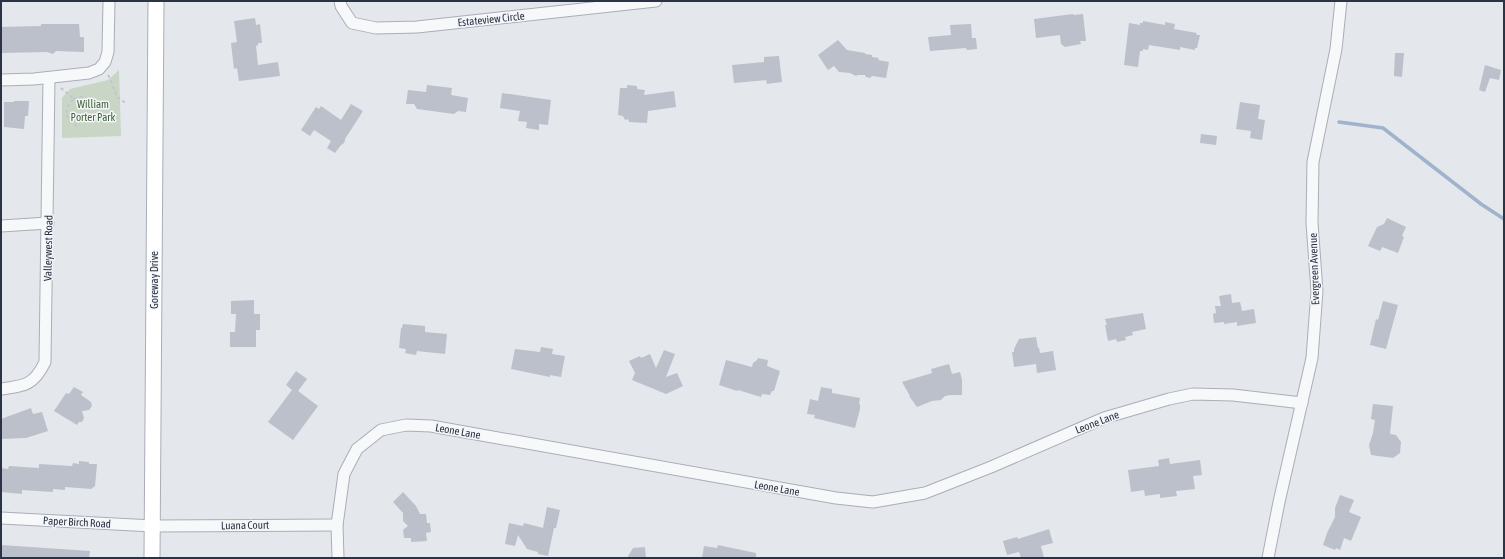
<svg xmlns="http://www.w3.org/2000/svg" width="1505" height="559" font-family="'Asap Condensed',sans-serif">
<rect width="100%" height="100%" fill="#e4e7ec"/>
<path fill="#c9d6c5" d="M119 70 121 136 62 138V98L70 89 108 80Z"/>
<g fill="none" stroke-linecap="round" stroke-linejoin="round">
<path stroke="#9fb4cc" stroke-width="3.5" d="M1339 122 1383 128 1481 204 1504 219"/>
</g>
<g fill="#bbc0ca">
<path d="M1073 14 1074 15 1083 14 1086 41H1080L1081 44 1065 47 1061 44 1060 35 1036 38 1034 19Z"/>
<path d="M255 18 256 25 260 24 262 43H258V45L256 46 258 65 278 62 280 76 239 81 237 68 234 69 231 43 237 42 234 21Z"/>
<path d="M1143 21 1165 25V22L1175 24 1174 29 1197 33 1196 35H1200L1197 48H1195V50L1180 47V50L1149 45 1148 50 1143 49V51H1140L1138 67 1124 65 1129 23 1140 25V23H1143Z"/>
<path d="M41 24H79L80 37H84V52L56 51 53 54 47 52 1 53V27L41 26Z"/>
<path d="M971 24 972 38H976L977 49 967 50 966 48 930 51 928 37 951 35 950 25Z"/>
<path d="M838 40 847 50 865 53V54L872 55V57L879 58 878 60 889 62 886 78 872 76 870 78 866 77 865 75H858L856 76 850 73 839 72 834 66 828 70 818 55Z"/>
<path d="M1395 53H1404L1402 77 1394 76Z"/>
<path d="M779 56 782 82 767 84 766 80 734 83 732 65 764 62V57Z"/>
<path d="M1485 65 1501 70 1499 80 1490 78 1485 92 1479 90Z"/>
<path d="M427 85 452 88 451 95 468 98 466 112 458 111 454 114 417 109 414 104H406L408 90 426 92Z"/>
<path d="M627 85 637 86V89L645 90 644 95 674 91 676 107 648 111 647 123 629 122 628 119 625 120 623 116 618 115 620 88H627Z"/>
<path d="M502 93 551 100 548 125 539 124V130L526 128 527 122 518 121 520 111 500 108Z"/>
<path d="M14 101H29L28 116H25L24 129 4 127V102H14Z"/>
<path d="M1240 102 1260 105 1258 119 1265 120 1262 140 1250 138 1251 131 1236 129Z"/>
<path d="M351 104 363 111 345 139V141L343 144 341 145 335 153 327 148 331 141 314 130 310 136 301 130 316 107 319 109 321 106 341 120Z"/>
<path d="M1201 134 1217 136 1216 145 1200 143Z"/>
<path d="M1387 218 1406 227 1402 236 1404 237 1398 253 1382 247 1380 251 1368 246 1377 227 1384 224Z"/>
<path d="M1231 294 1232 303 1240 302 1242 311 1254 309 1256 323 1237 326V322L1224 324V322L1214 323 1213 314 1216 313 1215 306H1221L1219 296Z"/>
<path d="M254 300V314H260V330H256V347H230V332H235L236 314H231V301Z"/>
<path d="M1383 301 1398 305 1386 349 1370 345 1376 319 1378 320Z"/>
<path d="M1143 313 1146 329 1132 332 1133 335 1125 337 1126 340 1117 342 1116 339 1108 341 1105 325H1107L1105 319Z"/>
<path d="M403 324 425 326V332L447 334 445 354 417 351 416 355 405 353 406 349 399 348 401 328H402Z"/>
<path d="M1036 337 1038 348H1039L1040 353 1053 351 1056 370 1037 373 1036 364 1014 367 1012 352H1014V349L1019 339Z"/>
<path d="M541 347 553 349 552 354 565 356 561 377 550 375V377L511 369 515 349 540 352Z"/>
<path d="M664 350 675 354 666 377 677 373 683 386 666 394 632 380 635 373 629 361 640 356 641 358 650 354 656 368Z"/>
<path d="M758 358 768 360 767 366 780 371 774 391H772L770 395 762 394 761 397 738 390 737 391 719 385 726 360 752 367 753 363 757 360Z"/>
<path d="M949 364 952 374 960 372 962 380V395H951L945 396 941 400 932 401 917 407 909 396H910L902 382 932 373 931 369Z"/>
<path d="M296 371 307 379 298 391 318 406 293 440 268 422 292 390 286 385Z"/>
<path d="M74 387 83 392 81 395 91 402 92 406 89 410 82 411 84 418 82 422H79L77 425 54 411 66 393 69 394Z"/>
<path d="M821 387 832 389V393L860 398 859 404H860V409L855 428 814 418 815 415 807 414 810 399 818 401Z"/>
<path d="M1373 404 1393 406 1390 434 1396 435 1401 442 1400 453 1393 458 1371 455 1369 445 1373 433 1375 420 1371 419Z"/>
<path d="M31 408 33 414 42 412 48 431 26 438 1 439V419Z"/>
<path d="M1169 458 1170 464 1200 460 1202 475 1193 476 1195 489 1176 491 1177 496 1160 498V494L1145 496 1144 490 1131 492 1128 470 1159 466 1158 460Z"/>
<path d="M79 461 89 462V464H97L95 486 91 489 65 487V490L53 489V492L22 490V494L1 492V468L8 469 9 466 39 468V464L72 466 73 463 79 464Z"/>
<path d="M403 492 416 506 420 514H426L427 523H430L431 532 426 533 427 541 411 542V538H404L403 530 408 526 403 521V513L393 502Z"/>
<path d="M1340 495 1354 500 1349 512 1361 517 1351 541 1344 538 1340 550 1336 548 1335 550 1323 545 1327 533 1335 517V508Z"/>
<path d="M547 507 560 510 556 528H554L548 556 538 554V552L527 549 518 535 515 546 505 544 509 523 523 526 524 523 543 528Z"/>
<path d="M1049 529 1053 543 1041 546 1044 558H1021L1019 552 1007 555 1003 541 1017 537 1018 539Z"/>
<path d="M1 545 90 551 89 558H1Z"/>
<path d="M718 545 756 553V558H702L704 546 717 548Z"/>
<path d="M645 547 646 558H627L633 548Z"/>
</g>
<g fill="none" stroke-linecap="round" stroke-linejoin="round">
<g stroke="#a9aeb7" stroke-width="13">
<g id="street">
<path d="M340 1 341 6 352 23 376 28 417 27 656 1"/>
<path d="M1 80 34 79 89 73 99 69 105 62 108 52 109 1"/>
<path d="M1 226 48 223"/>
<path d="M1 389C25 386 34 385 45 362L49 78"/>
<path d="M1 518 153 526 337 525"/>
<path d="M338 558 337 525 344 474 357 449 381 430 406 425 431 426 836 498 873 502 925 493 991 467 1104 418 1169 399 1193 394 1233 395 1302 403"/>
<path d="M1268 558 1279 502 1312 358 1317 291 1312 223 1313 162 1336 49 1341 1"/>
</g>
</g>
<g stroke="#a9aeb7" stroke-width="17">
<path id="secondary" d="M152 558 156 1"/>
</g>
<g stroke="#c2c5cb" stroke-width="2" stroke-dasharray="3 3" stroke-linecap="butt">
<path d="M108 75C114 84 113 98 125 102"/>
<path d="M61 88 74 99 69 104 66 114 71 122 79 128"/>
<path d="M74 99 83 96"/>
</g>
<use href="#street" stroke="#f7f8fa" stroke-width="11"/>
<use href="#secondary" stroke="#fff" stroke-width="15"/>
</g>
<g text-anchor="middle" stroke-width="3" stroke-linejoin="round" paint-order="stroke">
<g font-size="11" fill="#2b3445" stroke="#f4f6f9">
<text transform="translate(491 19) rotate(-6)" y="4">Estateview Circle</text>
<text transform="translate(48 248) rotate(-89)" y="4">Valleywest Road</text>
<text transform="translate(1314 269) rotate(-92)" y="4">Evergreen Avenue</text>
<text transform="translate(154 280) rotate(-90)" y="4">Goreway Drive</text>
<text transform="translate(1097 422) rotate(-21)" y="4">Leone Lane</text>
<text transform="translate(458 431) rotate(10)" y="4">Leone Lane</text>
<text transform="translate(777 488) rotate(10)" y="4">Leone Lane</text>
<text transform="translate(77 522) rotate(3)" y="4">Paper Birch Road</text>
<text transform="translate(245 525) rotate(-1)" y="4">Luana Court</text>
</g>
<g font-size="11" fill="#3f6138" stroke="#f4f6f9">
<text x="93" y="108">William<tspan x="93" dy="13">Porter Park</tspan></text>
</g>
</g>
<rect width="1505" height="559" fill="none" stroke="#2b3445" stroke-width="4"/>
</svg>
